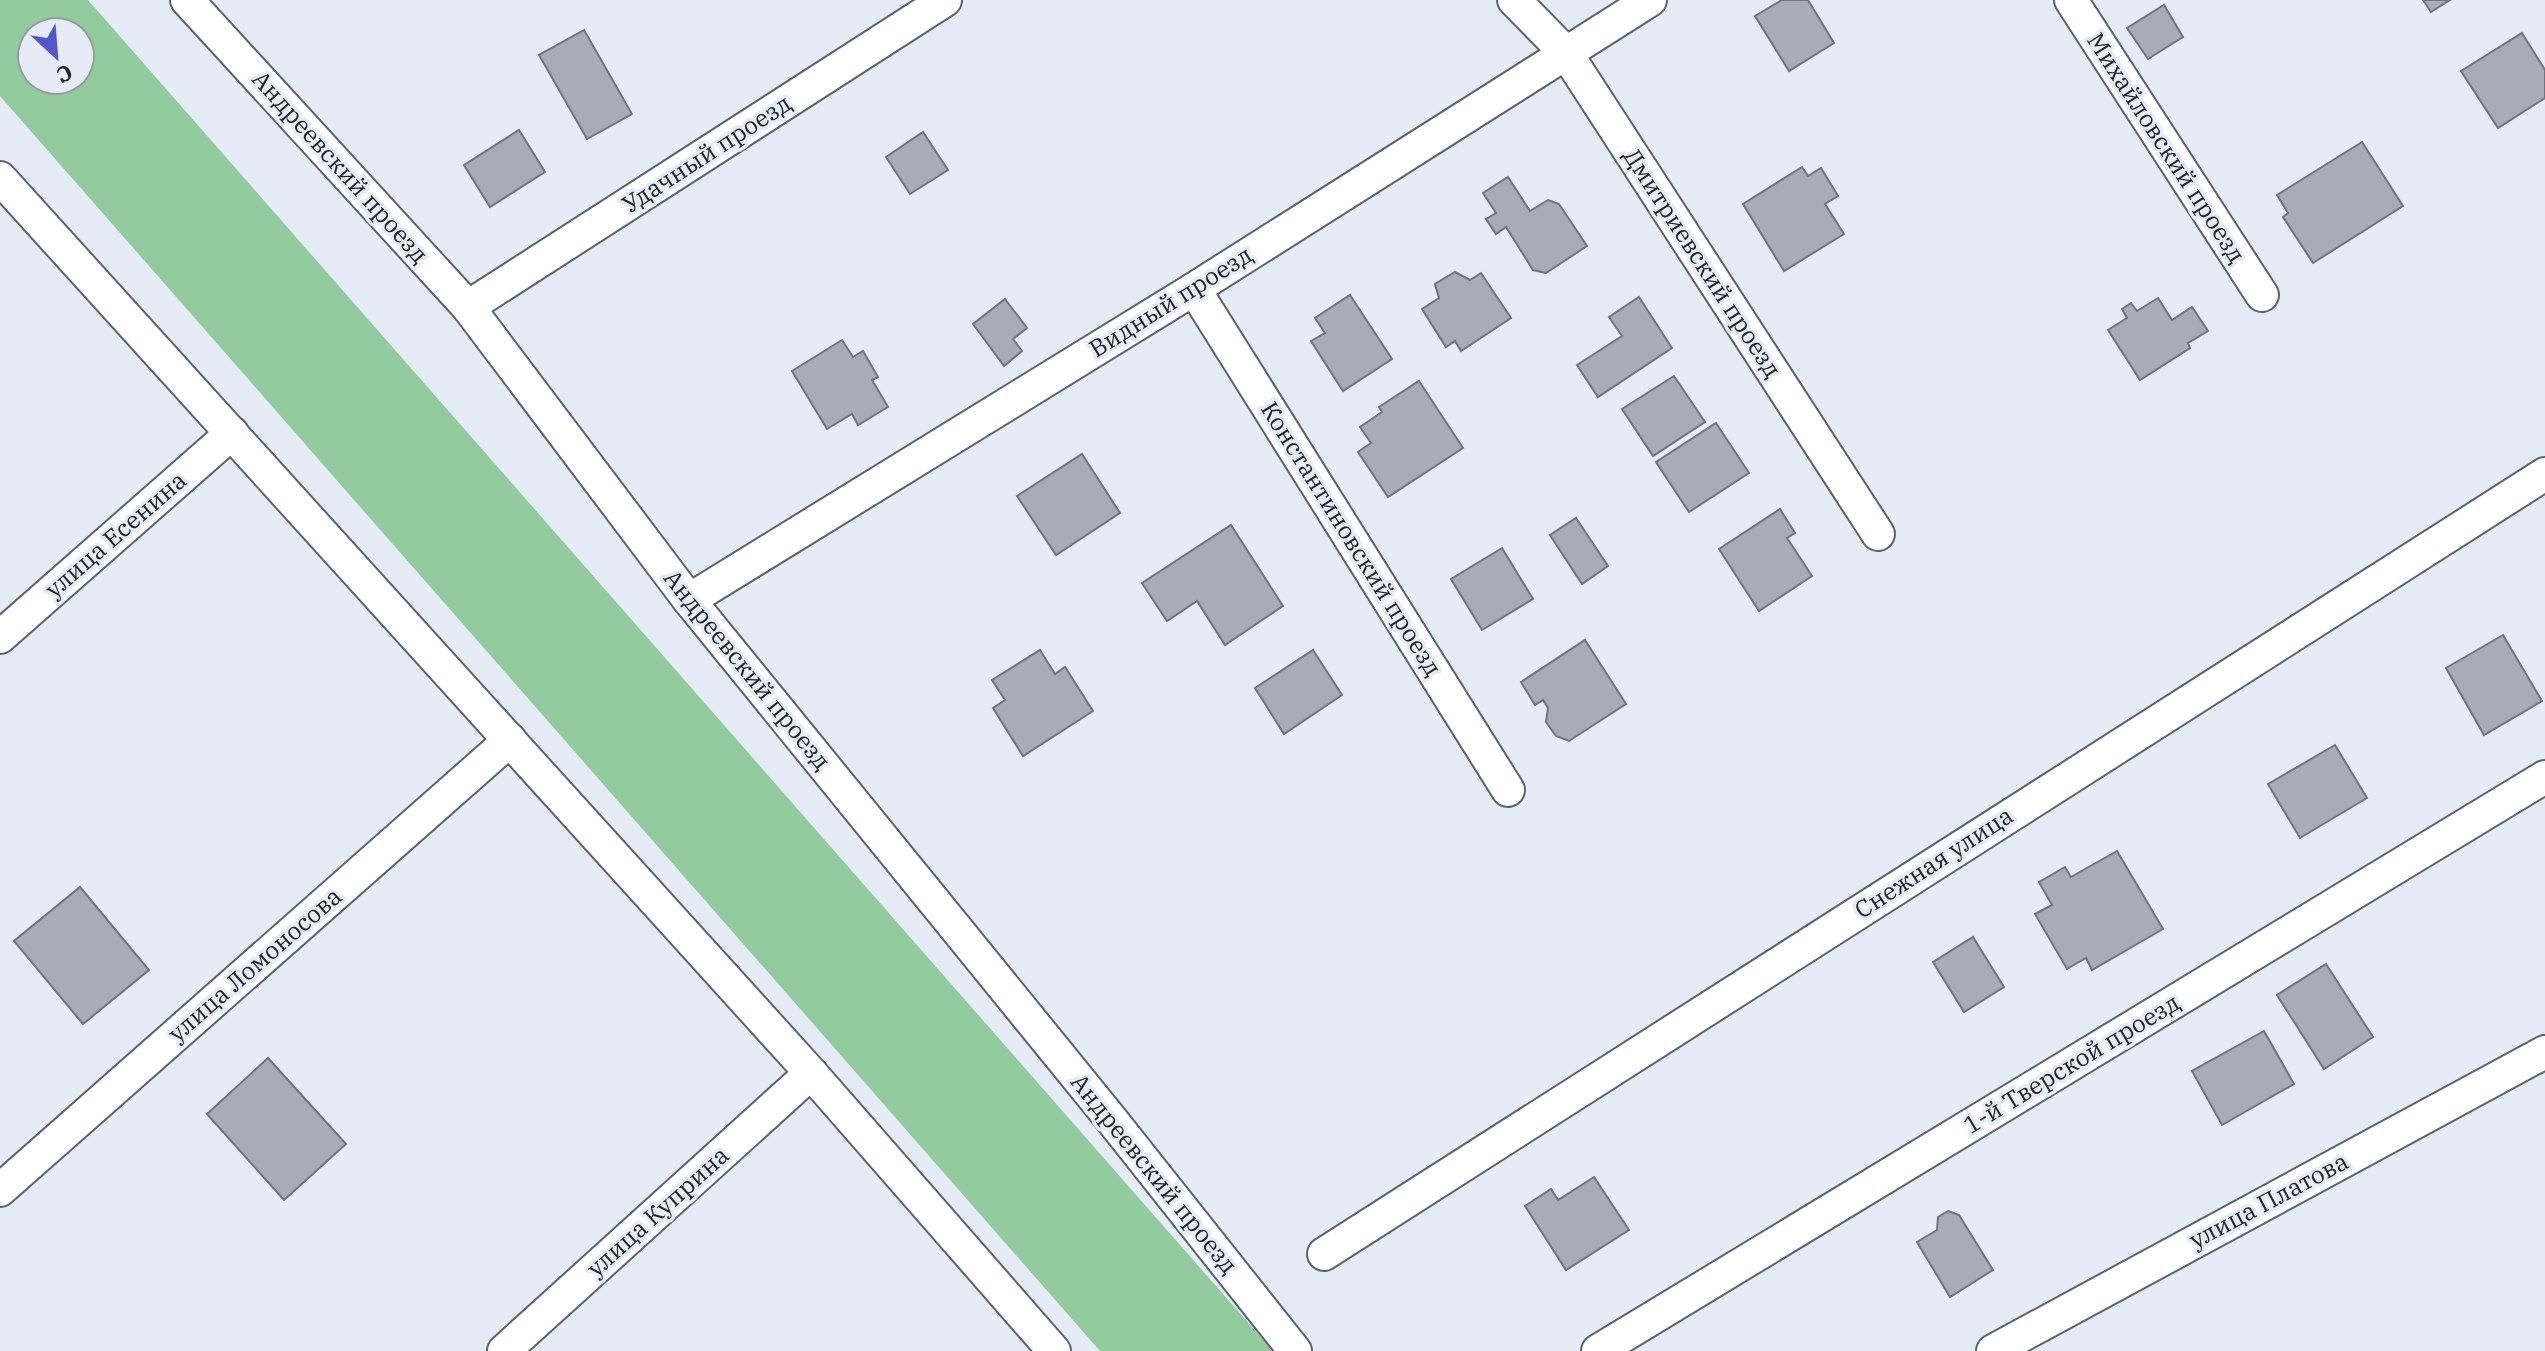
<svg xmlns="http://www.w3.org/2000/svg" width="2545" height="1351" font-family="'IBM Plex Serif',serif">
<rect width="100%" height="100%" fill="#e5ecf5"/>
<path fill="#92cb9e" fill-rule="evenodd" d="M0 0H88L1273 1351H1100L0 96ZM32 32H80V80H32Z"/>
<g fill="#a6adb6" stroke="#6e757c" stroke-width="2">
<path d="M1782 0H1808L1834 43 1789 71 1755 16Z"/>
<path d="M2423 0H2450L2431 12Z"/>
<path d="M2164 5 2183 37 2148 59 2127 28Z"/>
<path d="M584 30 632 114 587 139 539 55Z"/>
<path d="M2522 33 2545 70V98L2498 128 2461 71Z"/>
<path d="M519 130 545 172 490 207 464 165Z"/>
<path d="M923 132 948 170 910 194 886 157Z"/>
<path d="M2362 142 2403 206 2313 263 2283 217 2288 213 2277 195Z"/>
<path d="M1802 167 1808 176 1821 168 1838 196 1825 204 1844 234 1784 271 1743 204Z"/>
<path d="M1508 177 1530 211 1548 200 1559 204 1587 246 1546 273 1533 270 1506 227 1496 234 1486 219 1496 213 1483 193Z"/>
<path d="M1455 272 1470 280 1481 273 1511 318 1461 351 1455 341 1446 347 1422 309 1439 298 1435 284Z"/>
<path d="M1350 295 1392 359 1343 391 1311 341 1325 333 1315 318Z"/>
<path d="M1639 297 1672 348 1598 397 1577 365 1622 336 1609 317Z"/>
<path d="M2158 298 2172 320 2192 307 2208 331 2188 343 2190 348 2140 380 2108 330 2127 318 2122 309 2131 303 2137 311Z"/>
<path d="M1005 299 1027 328 1013 339 1022 351 1004 366 973 324Z"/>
<path d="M842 340 853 357 863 351 878 377 872 380 888 407 858 425 852 414 827 429 792 371Z"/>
<path d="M1674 376 1705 422 1653 456 1622 409Z"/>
<path d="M1419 381 1463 448 1388 497 1358 452 1371 443 1360 427 1382 412 1379 407Z"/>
<path d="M1716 423 1749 473 1689 512 1656 462Z"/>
<path d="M1082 454 1120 513 1056 555 1017 496Z"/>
<path d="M1780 509 1795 533 1787 538 1812 576 1759 611 1719 549Z"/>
<path d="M1576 518 1608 566 1582 584 1550 535Z"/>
<path d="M1231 525 1283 606 1225 645 1197 601 1167 621 1142 583Z"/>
<path d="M1502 548 1533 599 1482 630 1451 579Z"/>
<path d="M2503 635 2542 701 2484 735 2446 668Z"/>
<path d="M1585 640 1626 704 1569 741 1556 736 1546 722 1548 708 1543 700 1535 705 1521 682Z"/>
<path d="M1040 650 1055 674 1065 667 1093 711 1023 756 993 708 1005 700 992 680Z"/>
<path d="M1313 650 1342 695 1284 734 1255 688Z"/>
<path d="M2335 745 2367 798 2300 838 2268 784Z"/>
<path d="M2117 851 2163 929 2092 970 2086 958 2067 969 2035 914 2052 905 2039 882 2065 867 2071 877Z"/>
<path d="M80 887 149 970 83 1024 14 941Z"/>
<path d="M1973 937 2004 987 1964 1012 1933 962Z"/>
<path d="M2326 964 2373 1037 2324 1069 2277 995Z"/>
<path d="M2264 1031 2294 1084 2222 1125 2192 1071Z"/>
<path d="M268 1058 346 1144 284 1200 207 1114Z"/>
<path d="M1594 1177 1629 1230 1566 1270 1525 1206 1551 1189 1558 1200Z"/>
<path d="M1948 1211 1959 1215 1993 1270 1950 1297 1917 1242 1937 1230 1938 1217Z"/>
</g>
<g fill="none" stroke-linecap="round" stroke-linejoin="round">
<g stroke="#5d636b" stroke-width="36">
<g id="street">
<path d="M187 0 468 307 689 600 1111 1119 1295 1351"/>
<path d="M1514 0 1566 53 1878 534"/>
<path d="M2071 0 2262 295"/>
<path d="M0 178 811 1073 1054 1351"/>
<path d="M1194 289 1508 790"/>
<path d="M468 307 945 0"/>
<path d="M689 600 1194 289 1650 0"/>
<path d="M0 637 232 433"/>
<path d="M0 1190 510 740"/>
<path d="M1324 1254 2545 474"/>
<path d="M504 1351 811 1073"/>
<path d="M1598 1351 2545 777"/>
<path d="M1993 1351 2545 1052"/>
</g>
</g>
<use href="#street" stroke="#fff" stroke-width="32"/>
</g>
<g text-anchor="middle" stroke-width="7" stroke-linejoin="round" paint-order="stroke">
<g font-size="24" fill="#222427" stroke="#e5ecf5">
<text transform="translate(2166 148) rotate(57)" y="8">Михайловский проезд</text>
<text transform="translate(707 154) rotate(-33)" y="8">Удачный проезд</text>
<text transform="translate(340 167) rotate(48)" y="8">Андреевский проезд</text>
<text transform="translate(1702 263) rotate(57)" y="8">Дмитриевский проезд</text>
<text transform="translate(1171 302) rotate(-32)" y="8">Видный проезд</text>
<text transform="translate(116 535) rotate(-41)" y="8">улица Есенина</text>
<text transform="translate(1351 539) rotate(58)" y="8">Константиновский проезд</text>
<text transform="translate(747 670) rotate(51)" y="8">Андреевский проезд</text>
<text transform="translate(1934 863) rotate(-33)" y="8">Снежная улица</text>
<text transform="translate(255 965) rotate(-41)" y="8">улица Ломоносова</text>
<text transform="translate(2072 1064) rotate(-31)" y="8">1-й Тверской проезд</text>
<text transform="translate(1154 1174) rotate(51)" y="8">Андреевский проезд</text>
<text transform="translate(2269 1201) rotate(-28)" y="8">улица Платова</text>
<text transform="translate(658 1212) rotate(-42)" y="8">улица Куприна</text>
</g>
</g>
<g transform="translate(56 56) rotate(154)"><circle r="38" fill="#e5ecf5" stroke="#979ca3" stroke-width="2"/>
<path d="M0-6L14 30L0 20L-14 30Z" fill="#5158ce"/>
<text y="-12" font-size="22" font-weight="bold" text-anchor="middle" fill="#222427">С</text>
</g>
</svg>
